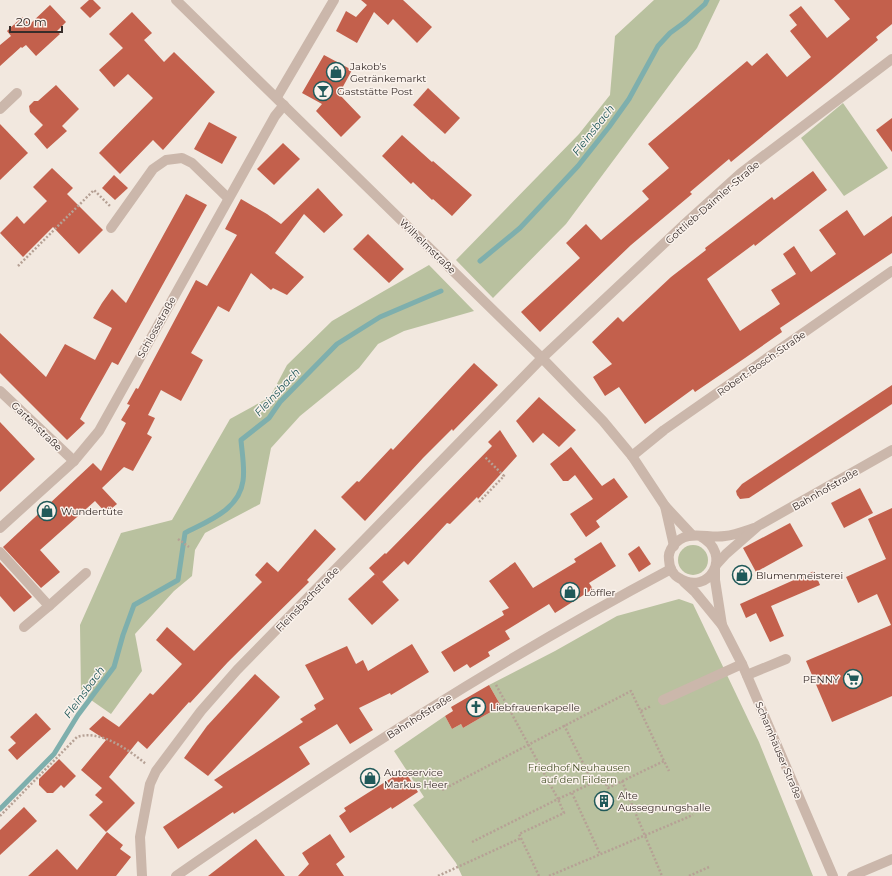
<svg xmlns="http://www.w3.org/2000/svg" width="892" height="876" font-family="Montserrat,sans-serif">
<rect width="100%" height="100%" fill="#f2e8df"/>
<g fill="#b9c19f">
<path d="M654 0H720L697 48 566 224 493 298 456 260 579 134 610 95 615 36Z"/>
<path d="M843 103 888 168 844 196 801 138Z"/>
<path d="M429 265 474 311 404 331 378 344 359 368 300 416 271 448 260 504 205 533 195 550 192 576 174 591 135 634 142 671 111 714 81 693 80 625 121 533 172 520 230 419 270 397 287 365 332 321Z"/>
<circle cx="693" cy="560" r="15"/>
<path d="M679 599 693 604 759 742 813 876H462L456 863 413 805 424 797 394 751 445 716 452 729 461 724 463 728 501 706 489 685 555 651 617 616Z"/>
</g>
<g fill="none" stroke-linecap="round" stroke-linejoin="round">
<g stroke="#7eafad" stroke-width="5">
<path d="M480 261 520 228 578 166 609 127 629 99 658 46 670 33 685 22 705 4 707 0"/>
<path d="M0 809 54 754 78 715 114 667 123 635 134 605 178 580 185 533C208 521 239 510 243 481 245 468 242 453 241 440L269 418 280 402 337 344 380 317 441 291"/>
</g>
</g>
<g fill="#c3604c">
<path d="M89 0H93L101 8 90 18 80 8Z"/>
<path d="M361 0H403L432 27 417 43 393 19 388 25 374 12 357 43 336 31 346 11 356 17 367 5Z"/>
<path d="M834 0H892V24L876 37 878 40 831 80 731 162 729 159 690 192 692 194 631 245 540 332 521 312 580 258 566 243 586 224 601 240 649 199 642 191 669 168 648 144 747 61 752 66 767 53 787 77 811 57 790 31 797 25 789 15 801 6 827 38 850 19Z"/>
<path d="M50 5 66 22 57 31 60 34 36 56 26 45 22 48 21 47 0 66V45L11 36 7 31 22 17 30 24Z"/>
<path d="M132 12 152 33 144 40 164 62 174 52 215 92 163 150 153 140 120 174 99 153 153 98 128 74 114 87 99 70 123 48 109 34Z"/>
<path d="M324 55 352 70 339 94 361 117 341 137 316 111 322 104 302 93Z"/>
<path d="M56 85 79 109 62 126 67 131 47 149 34 134 43 125 30 112 29 106 34 101H38Z"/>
<path d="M428 88 460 118 445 134 413 105Z"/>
<path d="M892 118V152L876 130Z"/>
<path d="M209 122 237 137 222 164 194 149Z"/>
<path d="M0 124 28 153 0 180Z"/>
<path d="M402 135 432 162 433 161 472 195 452 216 433 199 432 200 413 182 411 184 382 156Z"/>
<path d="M283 143 300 159 274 185 257 169Z"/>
<path d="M52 168 73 188 67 194 103 230 79 254 53 227 23 257 0 233 17 216 24 224 47 201 33 187Z"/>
<path d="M813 171 827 190 755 246 754 244 707 279 740 331 780 304 771 290 796 274 783 254 794 246 811 272 836 254 819 230 847 210 864 236 892 216V253L780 328 782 332 745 358 695 392 693 389 645 424 619 387 605 396 593 377 612 364 592 342 618 317 623 322 671 277 706 250 705 248 772 197 774 200Z"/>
<path d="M114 175 128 188 115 200 102 188Z"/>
<path d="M318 188 343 215 324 233 304 214 275 253 304 277 287 295 273 288 271 290 251 273 229 312 218 306 191 353 203 360 181 401 161 390 148 415 155 418 147 434 152 437 133 471 124 467 102 488 117 504 106 513 95 501 40 550 60 572 41 588 3 547 93 463 101 471 126 423 121 420 130 405 127 404 136 388 138 389 196 280 207 286 237 235 225 229 241 199 267 214 281 224Z"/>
<path d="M186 194 207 205 118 365 112 362 80 419 85 423 67 440 0 373V333L46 377 65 344 95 360 112 328 93 318 102 303 112 289 126 303Z"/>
<path d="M368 234 404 269 389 283 353 249Z"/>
<path d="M474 363 498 385 453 431 452 429 423 458 365 521 341 497 357 481 359 482 391 448 393 450Z"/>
<path d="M892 385V404L749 498 740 499 737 495 736 491 742 484Z"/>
<path d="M539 397 576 430 559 447 543 433 533 443 516 421Z"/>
<path d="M0 422 35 459 0 492Z"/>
<path d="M500 430 517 456 478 499 477 497 450 524 447 523 408 565 404 561 382 582 369 568 385 553 386 554 492 446 488 442Z"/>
<path d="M571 447 602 486 614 478 628 497 596 521 600 527 586 537 570 514 593 499 575 475 568 481H563L550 464Z"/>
<path d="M860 488 873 513 844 528 831 503Z"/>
<path d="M892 508V696L832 722 806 661 891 625 877 594 858 603 846 577 886 559 868 519Z"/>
<path d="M790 523 803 546 756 572 743 548Z"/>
<path d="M315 529 336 549 307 580 309 582 228 662 190 703 189 702 147 749 138 741 109 777 135 803 106 832 89 815 103 802 95 795 102 788 81 770 106 740 89 729 103 716 119 727 150 693 153 695 182 664 156 640 167 627 194 651 262 582 255 575 267 562 278 572Z"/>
<path d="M601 542 616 566 589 583 593 589 555 613 549 604 505 631 510 639 488 652 490 656 470 668 467 664 454 672 441 652 504 615 502 611 509 608 489 581 515 562 533 588 576 562 574 559Z"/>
<path d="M639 546 651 564 639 572 628 554Z"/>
<path d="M0 562 32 597 14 612 0 596Z"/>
<path d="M814 571 820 585 771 606 784 636 770 642 756 613 746 618 740 604Z"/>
<path d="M375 574 399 600 372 625 348 599Z"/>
<path d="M412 644 429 672 391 695 390 693 359 708 373 730 350 744 337 724 299 747 310 764 234 814 233 812 178 849 163 827 223 787 214 780 303 722 300 719 316 709 314 705 324 699 305 665 347 646 356 664 363 660 368 671Z"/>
<path d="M255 674 280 697 208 776 184 758 207 726Z"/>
<path d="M489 685 501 706 463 728 461 724 452 729 445 716 453 711 451 707Z"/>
<path d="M36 713 51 729 17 760 8 750 16 743 10 737Z"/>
<path d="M59 759 76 776 64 788 61 785 53 793H47L39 785V779Z"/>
<path d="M404 770 418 792 392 809 391 807 350 833 339 816 346 811 344 808Z"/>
<path d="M24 807 37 821 0 855V830Z"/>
<path d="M107 832 123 845 120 849 131 857 116 876H28L57 849 77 870Z"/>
<path d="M330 834 345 857 336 864 344 876H298L309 864 302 853Z"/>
<path d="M256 839 285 876H208Z"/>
</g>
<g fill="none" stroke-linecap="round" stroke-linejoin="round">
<g stroke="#b6a195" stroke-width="2.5" stroke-dasharray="2 2" stroke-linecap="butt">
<path d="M18 266 94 190 111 207"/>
<path d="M479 502 504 476 485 457"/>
<path d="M178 539 189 547"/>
<path d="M641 711 651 706"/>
<path d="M564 725 593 783"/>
<path d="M622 781 662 876"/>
<path d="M442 790 631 691 664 761"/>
<path d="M572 793 600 854"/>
<path d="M0 816 77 737C100 729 129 750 146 764"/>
<path d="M472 842 558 799 495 683"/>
<path d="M438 876 521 838"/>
<path d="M539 876 519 834 564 813 558 799 603 778 608 788 664 761 669 771"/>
<path d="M549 876 693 815"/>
<path d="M689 876 709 867"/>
</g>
<g stroke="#cbb7ab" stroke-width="10">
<path d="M176 0 542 358 603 421 632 456 665 506 692 535"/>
<path d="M277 97 334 0"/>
<path d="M0 109 17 93"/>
<path d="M111 228 153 169 166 160 182 158 192 163 228 198"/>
<path d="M0 391 74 461"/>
<path d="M632 456 664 430 892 271"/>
<path d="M665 506 674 546"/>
<path d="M0 528 74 461 99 431 275 116 284 105"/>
<path d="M700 536C734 554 709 597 679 578 673 575 669 567 669 560 668 555 670 550 673 546 686 528 707 539 725 536 735 535 745 531 754 528"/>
<path d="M0 552 49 606 86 573"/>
<path d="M716 565 726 554 758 526 892 450"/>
<path d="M715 569V580L722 625"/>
<path d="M684 582 695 592 722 625 742 664 833 876"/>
<path d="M24 627 49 606"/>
<path d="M747 675 786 659"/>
<path d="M663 700 742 664"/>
<path d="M142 876 140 837 150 784 156 771 201 711 237 670 542 358 688 221 741 173 892 59"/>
<path d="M176 876C336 766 499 660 671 569"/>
<path d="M852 876 892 859"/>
</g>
</g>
<defs>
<g id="shop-ring" transform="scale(1)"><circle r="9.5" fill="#faf2ec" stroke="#205959" stroke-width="1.5"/><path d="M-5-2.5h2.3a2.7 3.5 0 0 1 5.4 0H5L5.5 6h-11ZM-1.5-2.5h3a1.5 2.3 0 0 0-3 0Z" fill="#205959"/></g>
<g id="bar-ring" transform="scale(1)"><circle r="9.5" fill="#faf2ec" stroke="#205959" stroke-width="1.5"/><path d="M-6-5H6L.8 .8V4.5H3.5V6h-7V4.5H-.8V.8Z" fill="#205959"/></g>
<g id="supermarket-ring" transform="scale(1)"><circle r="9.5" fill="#faf2ec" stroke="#205959" stroke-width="1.5"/><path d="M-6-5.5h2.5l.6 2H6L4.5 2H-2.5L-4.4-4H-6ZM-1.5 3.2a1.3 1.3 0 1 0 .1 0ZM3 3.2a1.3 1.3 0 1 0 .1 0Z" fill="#205959"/></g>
<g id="church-ring" transform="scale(1)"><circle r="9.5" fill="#faf2ec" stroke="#205959" stroke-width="1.5"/><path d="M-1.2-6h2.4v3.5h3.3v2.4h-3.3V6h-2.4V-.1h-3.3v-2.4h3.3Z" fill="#205959"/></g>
<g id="building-ring" transform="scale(1)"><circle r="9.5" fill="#faf2ec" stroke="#205959" stroke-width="1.5"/><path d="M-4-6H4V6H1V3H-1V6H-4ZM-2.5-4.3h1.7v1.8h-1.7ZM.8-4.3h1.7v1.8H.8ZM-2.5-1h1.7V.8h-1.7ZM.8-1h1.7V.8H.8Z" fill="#205959"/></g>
</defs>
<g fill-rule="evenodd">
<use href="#shop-ring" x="336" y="72"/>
<use href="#bar-ring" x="323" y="91"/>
<use href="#shop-ring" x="47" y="511"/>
<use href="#shop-ring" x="742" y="575"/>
<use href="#shop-ring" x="570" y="592"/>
<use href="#supermarket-ring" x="853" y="679"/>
<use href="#church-ring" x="476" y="707"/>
<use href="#shop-ring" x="370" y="778"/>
<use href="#building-ring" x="604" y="801"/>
</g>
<g text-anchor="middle" stroke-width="3" stroke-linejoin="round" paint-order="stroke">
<g font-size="10" fill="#382d2a" stroke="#faf2ec" text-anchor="start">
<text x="350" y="70">Jakob's<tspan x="350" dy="12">Getränkemarkt</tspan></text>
<text x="337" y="95">Gaststätte Post</text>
<text x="61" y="515">Wundertüte</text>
<text x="756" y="579">Blumenmeisterei</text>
<text x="584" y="596">Löffler</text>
<text x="839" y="683" text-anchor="end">PENNY</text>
<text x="490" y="711">Liebfrauenkapelle</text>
<text x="384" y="776">Autoservice<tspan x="384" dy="12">Markus Heer</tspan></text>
<text x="618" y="799">Alte<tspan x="618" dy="12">Aussegnungshalle</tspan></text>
</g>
<g font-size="10" fill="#382d2a" stroke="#faf2ec">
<text transform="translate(712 202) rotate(-41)" y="4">Gottlieb-Daimler-Straße</text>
<text transform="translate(428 246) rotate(44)" y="4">Wilhelmstraße</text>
<text transform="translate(156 327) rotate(-61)" y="4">Schlossstraße</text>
<text transform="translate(761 363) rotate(-35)" y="4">Robert-Bosch-Straße</text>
<text transform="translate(37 426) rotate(44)" y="4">Gartenstraße</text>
<text transform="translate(825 489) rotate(-30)" y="4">Bahnhofstraße</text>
<text transform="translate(307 599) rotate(-46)" y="4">Fleinsbachstraße</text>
<text transform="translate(419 716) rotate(-32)" y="4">Bahnhofstraße</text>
<text transform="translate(779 750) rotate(67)" y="4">Scharnhäuser Straße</text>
</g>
<g font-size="10" fill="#4b562e" stroke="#faf2ec">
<text x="579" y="771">Friedhof Neuhausen<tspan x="579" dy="12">auf den Fildern</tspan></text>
</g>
<g font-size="11" font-style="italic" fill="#205959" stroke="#faf2ec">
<text transform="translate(593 130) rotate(-52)" y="4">Fleinsbach</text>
<text transform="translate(277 392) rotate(-47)" y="4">Fleinsbach</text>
<text transform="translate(84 692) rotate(-54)" y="4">Fleinsbach</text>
</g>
</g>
<path d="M10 26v6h52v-6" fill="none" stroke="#382d2a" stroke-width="2"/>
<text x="16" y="26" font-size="12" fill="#382d2a" stroke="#faf2ec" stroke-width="3" paint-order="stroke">20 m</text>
</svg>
